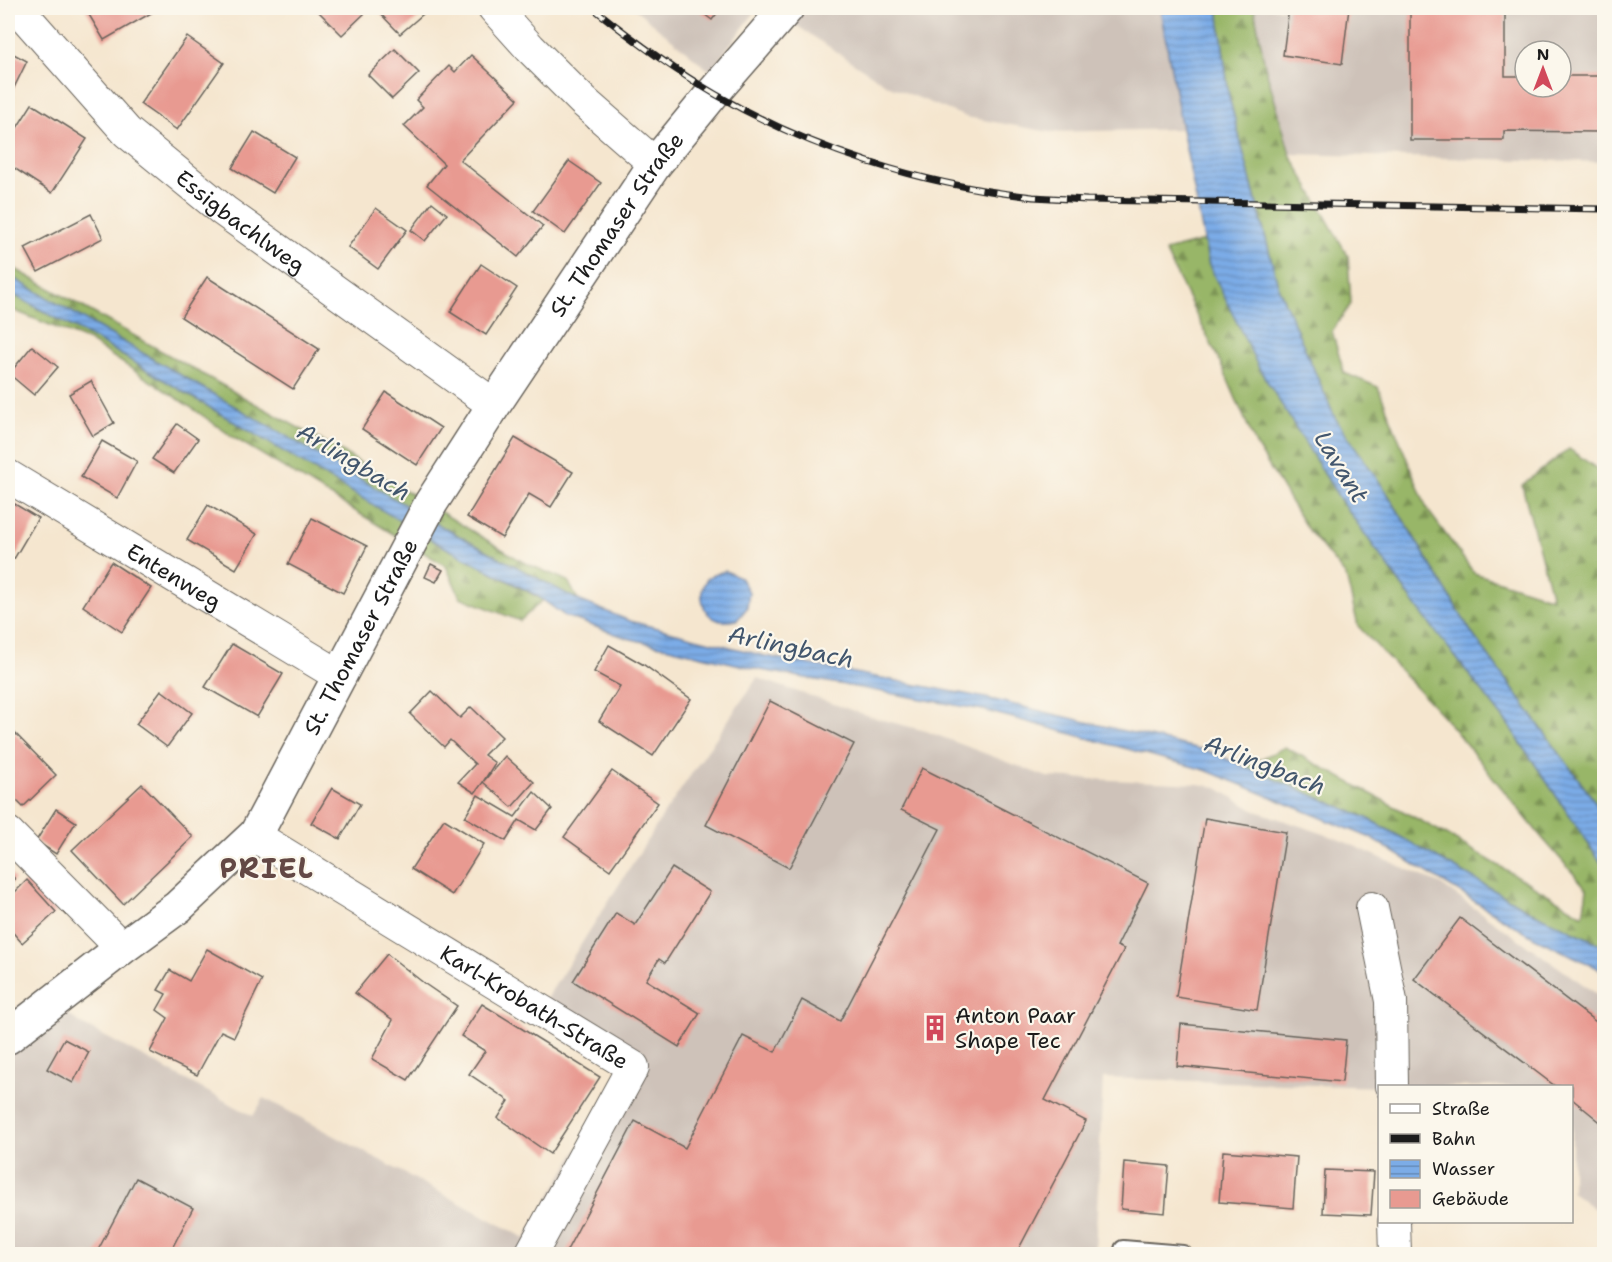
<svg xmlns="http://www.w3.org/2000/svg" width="1612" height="1262" font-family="'Shantell Sans',sans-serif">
<defs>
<pattern id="forest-firs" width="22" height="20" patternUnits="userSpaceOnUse" patternTransform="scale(1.5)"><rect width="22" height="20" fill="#98b668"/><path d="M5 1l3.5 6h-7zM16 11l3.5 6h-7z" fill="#7b9355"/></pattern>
<pattern id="water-rules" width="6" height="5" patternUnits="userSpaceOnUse" patternTransform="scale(1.5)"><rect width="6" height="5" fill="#7cace7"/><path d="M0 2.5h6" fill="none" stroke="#658bba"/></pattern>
</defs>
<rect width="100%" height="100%" fill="#fbf7ec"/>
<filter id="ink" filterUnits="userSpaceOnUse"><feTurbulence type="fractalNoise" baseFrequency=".0167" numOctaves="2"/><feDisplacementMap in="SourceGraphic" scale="12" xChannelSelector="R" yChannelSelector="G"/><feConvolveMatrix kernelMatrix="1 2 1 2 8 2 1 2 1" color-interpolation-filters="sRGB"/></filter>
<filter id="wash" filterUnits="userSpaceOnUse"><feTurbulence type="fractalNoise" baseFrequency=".008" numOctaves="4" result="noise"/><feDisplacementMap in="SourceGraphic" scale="24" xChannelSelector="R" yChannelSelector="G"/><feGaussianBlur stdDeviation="1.35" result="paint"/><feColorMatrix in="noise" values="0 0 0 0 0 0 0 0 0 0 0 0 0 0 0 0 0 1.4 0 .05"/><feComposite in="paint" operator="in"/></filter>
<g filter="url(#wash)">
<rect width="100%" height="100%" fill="#f5e6cf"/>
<g fill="#cec2b9" fill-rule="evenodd">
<path d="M634 8H758L710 71Z"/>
<path d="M770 8H1160L1182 129 1050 132 966 117 887 85Z"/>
<path d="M1254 8H1604V162L1290 154 1265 66ZM1525 51H1561V87H1525Z"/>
<path d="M757 678 875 718 926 731 1047 777 1198 784 1216 787 1253 810 1336 838 1440 884 1604 999V1216L1572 1192V1086L1379 1087 1103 1078 1095 1254H8V1014L40 991 78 1022 253 1116 264 1098 525 1238 631 1059 543 1004 664 814Z"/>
</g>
<g fill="url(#forest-firs)" stroke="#5a6942" stroke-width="1.5">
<path d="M1218 8H1254L1265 66 1290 154 1348 256 1351 304 1332 331 1344 373 1378 387 1427 509 1474 573 1552 598 1522 485 1569 449 1604 474V814L1473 635 1387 493 1335 418 1279 289 1229 97Z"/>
<path d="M1204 241 1209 265 1260 370 1340 499 1420 611 1510 727 1604 867V946L1530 911 1369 819 1245 767 1285 747 1445 834 1583 915 1587 889 1543 839 1444 717 1358 626 1346 576 1306 527 1256 445 1221 364 1165 251Z"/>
<path d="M8 265 347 455 523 562 568 581 578 600 448 530 8 275Z"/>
<path d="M8 292 95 339 439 544 543 600 520 621 460 597 446 566 233 437 192 408 89 341 8 308Z"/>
</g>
<g fill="url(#water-rules)" stroke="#4c6482" stroke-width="1.5">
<path d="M1160 8H1218L1229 97 1279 289 1335 418 1387 493 1473 635 1604 814V867L1510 727 1420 611 1340 499 1260 370 1209 265 1182 129Z"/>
<path d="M8 275 448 530 578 600 630 621 765 656 986 698 1208 751 1369 819 1530 911 1604 946V971L1533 937 1371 838 1205 770 983 710 761 670 627 638 565 616 536 595 439 544 95 339 8 292Z"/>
<path d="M725 571 740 577 749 592 747 608 737 620C732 621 727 622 722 621 703 619 696 593 707 579 712 574 719 573 725 571Z"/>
</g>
<g id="blocks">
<g fill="#e89a91">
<path d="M85 8H160L104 40Z"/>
<path d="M321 8H360L365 13 342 35 318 11Z"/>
<path d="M375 8H430L400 34Z"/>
<path d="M696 8H721L712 20Z"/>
<path d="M1289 8H1349L1342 64 1283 55Z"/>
<path d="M1410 8H1505V76H1525V87H1561V76H1602V132L1504 131V140H1410Z"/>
<path d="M187 37 224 63 177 130 140 104Z"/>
<path d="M395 49 419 73 392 99 368 75Z"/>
<path d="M8 51 27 61 8 100Z"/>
<path d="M471 55 518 99 460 160 543 226 518 257 427 185 444 164 404 126 423 107 416 100 449 66 455 72Z"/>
<path d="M32 104 87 139 52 193 8 164V142Z"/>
<path d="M254 132 295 157 273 193 232 168Z"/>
<path d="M569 161 601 183 565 234 533 211Z"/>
<path d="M432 202 447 214 425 241 411 230Z"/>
<path d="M376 208 407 230 378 269 348 247Z"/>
<path d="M91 214 103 238 38 272 25 248Z"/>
<path d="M481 264 517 288 486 335 450 312Z"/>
<path d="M207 277 319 349 293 389 181 317Z"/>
<path d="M32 346 58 367 34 395 9 374Z"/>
<path d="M91 381 114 423 93 436 69 394Z"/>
<path d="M386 392 441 428 417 465 362 429Z"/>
<path d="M177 424 198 439 174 473 152 459Z"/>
<path d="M515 438 573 472 551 507 529 494 502 538 467 517Z"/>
<path d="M102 441 137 461 117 498 81 477Z"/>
<path d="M8 500 38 518 14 559 8 555Z"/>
<path d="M208 505 257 534 236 569 187 540Z"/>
<path d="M312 518 367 546 343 593 288 564Z"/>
<path d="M111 562 151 588 122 632 83 606Z"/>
<path d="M431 564 443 570 436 582 425 577Z"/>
<path d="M232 644 283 674 257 717 205 687Z"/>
<path d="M609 645 644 665 691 699 653 756 599 721 620 686 594 672Z"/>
<path d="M161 690 192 713 167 747 136 724Z"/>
<path d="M432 691 460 718 471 707 502 737 484 755 495 763 483 782 505 756 534 782 512 807 483 782 475 793 458 782 475 764 450 740 444 747 410 714Z"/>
<path d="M770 701 854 744 789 868 706 825Z"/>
<path d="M8 726 56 775 23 807 8 792Z"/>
<path d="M922 768 1148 883 1117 946 1124 949 1045 1100 1086 1121 1016 1254H565L635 1121 685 1148 743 1036 775 1052 802 1000 840 1021 940 829 901 810Z"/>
<path d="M612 771 658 803 610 870 564 837Z"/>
<path d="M142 784 193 837 123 904 72 850Z"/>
<path d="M332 788 360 804 340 839 311 823Z"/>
<path d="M534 792 552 809 536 830 519 820 506 841 465 817 478 795 515 817Z"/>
<path d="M56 809 76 822 56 854 36 841Z"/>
<path d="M1205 818 1286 832 1257 1010 1176 997Z"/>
<path d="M444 819 484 844 452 895 411 869Z"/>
<path d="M672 868 710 892 665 963 659 959 646 980 700 1013 679 1047 573 981 616 913 635 925Z"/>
<path d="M8 871 15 879 8 887Z"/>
<path d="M27 880 56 912 22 943 8 927V899Z"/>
<path d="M1460 918 1604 1028V1125L1572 1099V1086H1555L1414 979Z"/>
<path d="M207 949 262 980 234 1037 221 1031 197 1075 150 1052 168 1018 157 1010 166 994 158 990 170 970 189 981Z"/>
<path d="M387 954 425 984 457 1006 408 1080 372 1059 393 1020 355 993Z"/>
<path d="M482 1004 600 1077 550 1154 498 1118 509 1101 469 1074 485 1051 461 1036Z"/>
<path d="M1181 1024 1346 1040 1342 1082 1177 1066Z"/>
<path d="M64 1039 89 1052 73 1083 47 1069Z"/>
<path d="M1223 1151 1297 1157 1293 1208 1219 1202Z"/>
<path d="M1124 1162 1169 1166 1165 1213 1121 1209Z"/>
<path d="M1325 1170 1374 1172 1371 1215 1323 1213Z"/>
<path d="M136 1178 193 1208 169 1254H96Z"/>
</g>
</g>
</g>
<g filter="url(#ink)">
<use href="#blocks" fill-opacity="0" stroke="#68635b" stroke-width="1.5"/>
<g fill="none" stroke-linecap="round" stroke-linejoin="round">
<g stroke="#68635b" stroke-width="20">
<path id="service" d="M1123 1249 1183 1254"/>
</g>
<g stroke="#68635b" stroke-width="34">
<g id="minor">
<path id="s1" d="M15 8 20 11 127 132 224 211 494 405"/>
<path d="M494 8 530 48 583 101 655 164"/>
<path id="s2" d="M8 476 340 676"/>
<path d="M8 833 122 948"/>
<path id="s3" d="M256 834 268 844 633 1067 531 1254"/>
<path d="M1372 908 1391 1001 1392 1086"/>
<path d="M1394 1222 1395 1254"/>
</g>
</g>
<g stroke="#68635b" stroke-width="36">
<g id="secondary">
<path id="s4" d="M8 1037 122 948 178 907 256 834 431 503 494 405 655 164 713 93 787 8"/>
</g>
</g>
<use href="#service" stroke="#fff" stroke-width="16"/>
<use href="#minor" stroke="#fff" stroke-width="32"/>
<use href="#secondary" stroke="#fff" stroke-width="33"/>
<g stroke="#1c1c1c" stroke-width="7">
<path id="rail" d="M593 8C632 39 672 69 715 94 811 150 923 185 1033 197 1051 198 1069 199 1087 200L1604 209"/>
</g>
<use href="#rail" stroke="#fbf7ec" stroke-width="4.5" stroke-dasharray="14" stroke-linecap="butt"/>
</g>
</g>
<defs>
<g id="building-bare" transform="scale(2.07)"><path d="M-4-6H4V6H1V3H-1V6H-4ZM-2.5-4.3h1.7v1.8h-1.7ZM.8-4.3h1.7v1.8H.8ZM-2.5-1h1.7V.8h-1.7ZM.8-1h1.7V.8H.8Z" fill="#d1495b" stroke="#fbf7ec" stroke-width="2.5" paint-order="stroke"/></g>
</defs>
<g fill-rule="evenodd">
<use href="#building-bare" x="935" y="1028"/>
</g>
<g text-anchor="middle" stroke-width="4.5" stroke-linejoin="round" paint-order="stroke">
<g font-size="22" fill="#1c1c1c" stroke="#fbf7ec">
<text dy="8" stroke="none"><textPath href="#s1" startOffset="312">Essigbachlweg</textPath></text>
<text dy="8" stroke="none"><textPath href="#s4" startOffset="1030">St. Thomaser Straße</textPath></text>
<text dy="8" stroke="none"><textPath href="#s2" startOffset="194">Entenweg</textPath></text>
<text dy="8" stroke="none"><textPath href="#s4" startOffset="544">St. Thomaser Straße</textPath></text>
<text dy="8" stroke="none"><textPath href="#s3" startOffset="328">Karl-Krobath-Straße</textPath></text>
</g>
<g font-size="22" fill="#1c1c1c" stroke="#fbf7ec" text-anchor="start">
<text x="955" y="1023">Anton Paar<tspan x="955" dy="25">Shape Tec</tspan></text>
</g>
<g font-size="24" font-style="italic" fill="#42566d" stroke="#fbf7ec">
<text transform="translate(354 462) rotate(31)" y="8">Arlingbach</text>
<text transform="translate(1341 467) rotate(58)" y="8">Lavant</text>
<text transform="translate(791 647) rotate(12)" y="8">Arlingbach</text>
<text transform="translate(1265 765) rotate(21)" y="8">Arlingbach</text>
</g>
<g font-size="28" font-weight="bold" letter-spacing="1.5" fill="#634845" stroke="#fbf7ec">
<text x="267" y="878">PRIEL</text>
</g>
</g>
<rect width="1612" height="1262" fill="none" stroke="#fbf7ec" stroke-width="30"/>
<rect x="1378" y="1085" width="195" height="138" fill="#fbf7ec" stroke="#a29f99" stroke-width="1.5"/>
<rect x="1390" y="1104" width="30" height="9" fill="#ffffff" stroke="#a29f99" stroke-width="1.5"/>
<text x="1432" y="1115" font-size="18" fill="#1c1c1c">Straße</text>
<rect x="1390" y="1134" width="30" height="9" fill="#1c1c1c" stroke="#a29f99" stroke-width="1.5"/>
<text x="1432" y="1145" font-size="18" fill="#1c1c1c">Bahn</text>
<rect x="1390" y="1160" width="30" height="18" fill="url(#water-rules)" stroke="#a29f99" stroke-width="1.5"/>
<text x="1432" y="1175" font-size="18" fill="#1c1c1c">Wasser</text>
<rect x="1390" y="1190" width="30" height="18" fill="#e89a91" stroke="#a29f99" stroke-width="1.5"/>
<text x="1432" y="1205" font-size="18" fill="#1c1c1c">Gebäude</text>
<g transform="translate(1543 69)"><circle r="28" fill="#fbf7ec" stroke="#a29f99" stroke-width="1.5"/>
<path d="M0-4.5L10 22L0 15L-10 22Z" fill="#d1495b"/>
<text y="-9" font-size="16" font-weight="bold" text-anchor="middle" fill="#1c1c1c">N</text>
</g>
</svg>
